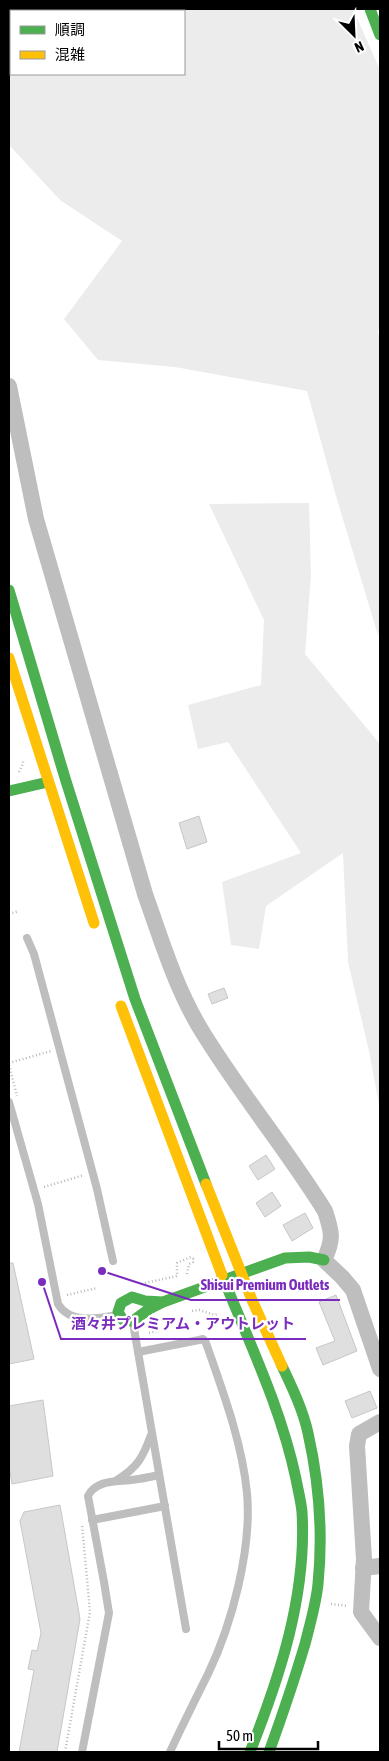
<svg xmlns="http://www.w3.org/2000/svg" width="389" height="1761" font-family="'Asap Condensed','Noto Sans JP',sans-serif">
<rect width="100%" height="100%" fill="#fff"/>
<g fill="#ececec" fill-rule="evenodd">
<path d="M9 9H353L380 70V327L378 330 380 341V637L377 632 336 496 307 391 175 367 98 360 64 319 122 241 60 200 9 145ZM11 11H184V74H11Z"/>
<path d="M309 503 311 575 305 654 380 744V1110L369 1051 348 962 343 853 266 906 259 949 231 945 222 882 301 853 228 742 198 749 188 705 261 685 264 620 209 504Z"/>
</g>
<g fill="#dfdfdf" stroke="#c7c7c7">
<path d="M199 816 207 842 187 849 179 823Z"/>
<path d="M224 988 228 998 212 1004 208 994Z"/>
<path d="M266 1155 275 1169 258 1180 249 1166Z"/>
<path d="M272 1192 281 1206 265 1217 256 1203Z"/>
<path d="M305 1213 313 1228 292 1241 283 1225Z"/>
<path d="M9 1263H13L34 1359 9 1364Z"/>
<path d="M336 1295 357 1351 323 1365 316 1348 335 1341 319 1302Z"/>
<path d="M370 1391 377 1408 352 1418 345 1401Z"/>
<path d="M43 1400 53 1476 12 1484 9 1467V1406Z"/>
<path d="M60 1505 80 1619 57 1752H19L34 1670 28 1669 32 1650 37 1651 41 1633 20 1521 24 1512Z"/>
</g>
<g fill="none" stroke-linecap="round" stroke-linejoin="round">
<g stroke="#b9b9b9" stroke-width="2.5" stroke-dasharray="1 2.5" stroke-linecap="butt">
<path d="M19 772 23 764V761"/>
<path d="M9 914 19 911"/>
<path d="M9 1063 51 1051"/>
<path d="M9 1065 17 1096"/>
<path d="M44 1187 84 1175"/>
<path d="M187 1274 189 1264 193 1262 194 1259"/>
<path d="M145 1283 177 1276V1263L191 1257 194 1259"/>
<path d="M67 1295 97 1288"/>
<path d="M192 1311 199 1310 215 1315 218 1314"/>
<path d="M149 1333 157 1331"/>
<path d="M331 1604 348 1606"/>
<path d="M65 1752 90 1612 82 1524"/>
</g>
<g stroke="#bebebe" stroke-width="8">
<path d="M27 938 34 954 97 1189 113 1261"/>
<path d="M9 1102 38 1204 58 1304C70 1324 97 1319 117 1315"/>
<path d="M133 1323 186 1629"/>
<path d="M138 1352 199 1340 203 1339 206 1343C223 1392 242 1442 247 1493 252 1549 232 1624 208 1674 195 1700 182 1726 170 1752"/>
<path d="M117 1480C138 1467 143 1457 151 1435"/>
<path d="M92 1520 165 1506"/>
<path d="M82 1752 109 1613 104 1582 88 1496C96 1480 115 1482 131 1480 140 1479 150 1477 159 1475"/>
</g>
<g stroke="#bebebe" stroke-width="16">
<path d="M9 386 36 519 145 894C161 939 175 986 200 1028 238 1091 286 1148 325 1211 332 1232 334 1239 324 1260L342 1277 353 1290 380 1369"/>
<path d="M380 1422 359 1434 357 1446 364 1559 361 1612 380 1638"/>
<path d="M363 1568 380 1566"/>
</g>
<g stroke="#4caf50" stroke-width="11">
<path d="M370 9 380 35"/>
<path d="M9 590 65 778 135 999 206 1184"/>
<path d="M9 791 48 782"/>
<path d="M222 1275C249 1342 281 1408 296 1479 298 1490 301 1501 302 1512 307 1595 280 1676 250 1752"/>
<path d="M163 1302 145 1301 132 1297 121 1303 118 1312 123 1320 133 1321 149 1309 163 1302 285 1258 309 1257 324 1260"/>
<path d="M269 1752C282 1716 294 1681 305 1644 310 1624 316 1604 318 1584 323 1534 319 1482 308 1433 303 1410 292 1387 282 1366"/>
</g>
<g stroke="#ffc107" stroke-width="11">
<path d="M9 658 94 923"/>
<path d="M121 1006 222 1275"/>
<path d="M206 1184 252 1300 282 1366"/>
</g>
</g>
<path fill="none" stroke="#7b2cbf" stroke-width="2" d="M102 1271L191 1300H340M42 1282L61 1339H306"/>
<g fill="#7b2cbf" stroke="#fff" stroke-width="2">
<circle cx="102" cy="1271" r="5"/>
<circle cx="42" cy="1282" r="5"/>
</g>
<g font-size="15" text-anchor="middle" font-weight="bold" fill="#7b2cbf" stroke="#fff" stroke-width="4.5" stroke-linejoin="round" paint-order="stroke">
<text x="265" y="1290">Shisui Premium Outlets</text>
<text x="183" y="1329">酒々井プレミアム・アウトレット</text>
</g>
<rect width="389" height="1761" fill="none" stroke="#000000" stroke-width="20"/>
<rect x="10" y="10" width="175" height="65" fill="#ffffff" stroke="#999999"/>
<rect x="20" y="26" width="25" height="8" fill="#4caf50" stroke="#999999"/>
<text x="55" y="35" font-size="15" fill="#000000">順調</text>
<rect x="20" y="51" width="25" height="8" fill="#ffc107" stroke="#999999"/>
<text x="55" y="60" font-size="15" fill="#000000">混雑</text>
<g transform="translate(354 35) rotate(156)" stroke="#ffffff" stroke-width="4" paint-order="stroke">
<path d="M0-4L9 19L0 12L-9 19Z" fill="#000000"/>
<text y="-8" font-size="14" font-weight="bold" text-anchor="middle" fill="#000000">N</text>
</g>
<path d="M219 1741v8h99v-8" fill="none" stroke="#000000" stroke-width="2.5"/>
<text x="226" y="1741" font-size="15" fill="#000000" stroke="#ffffff" stroke-width="4" paint-order="stroke">50 m</text>
</svg>
